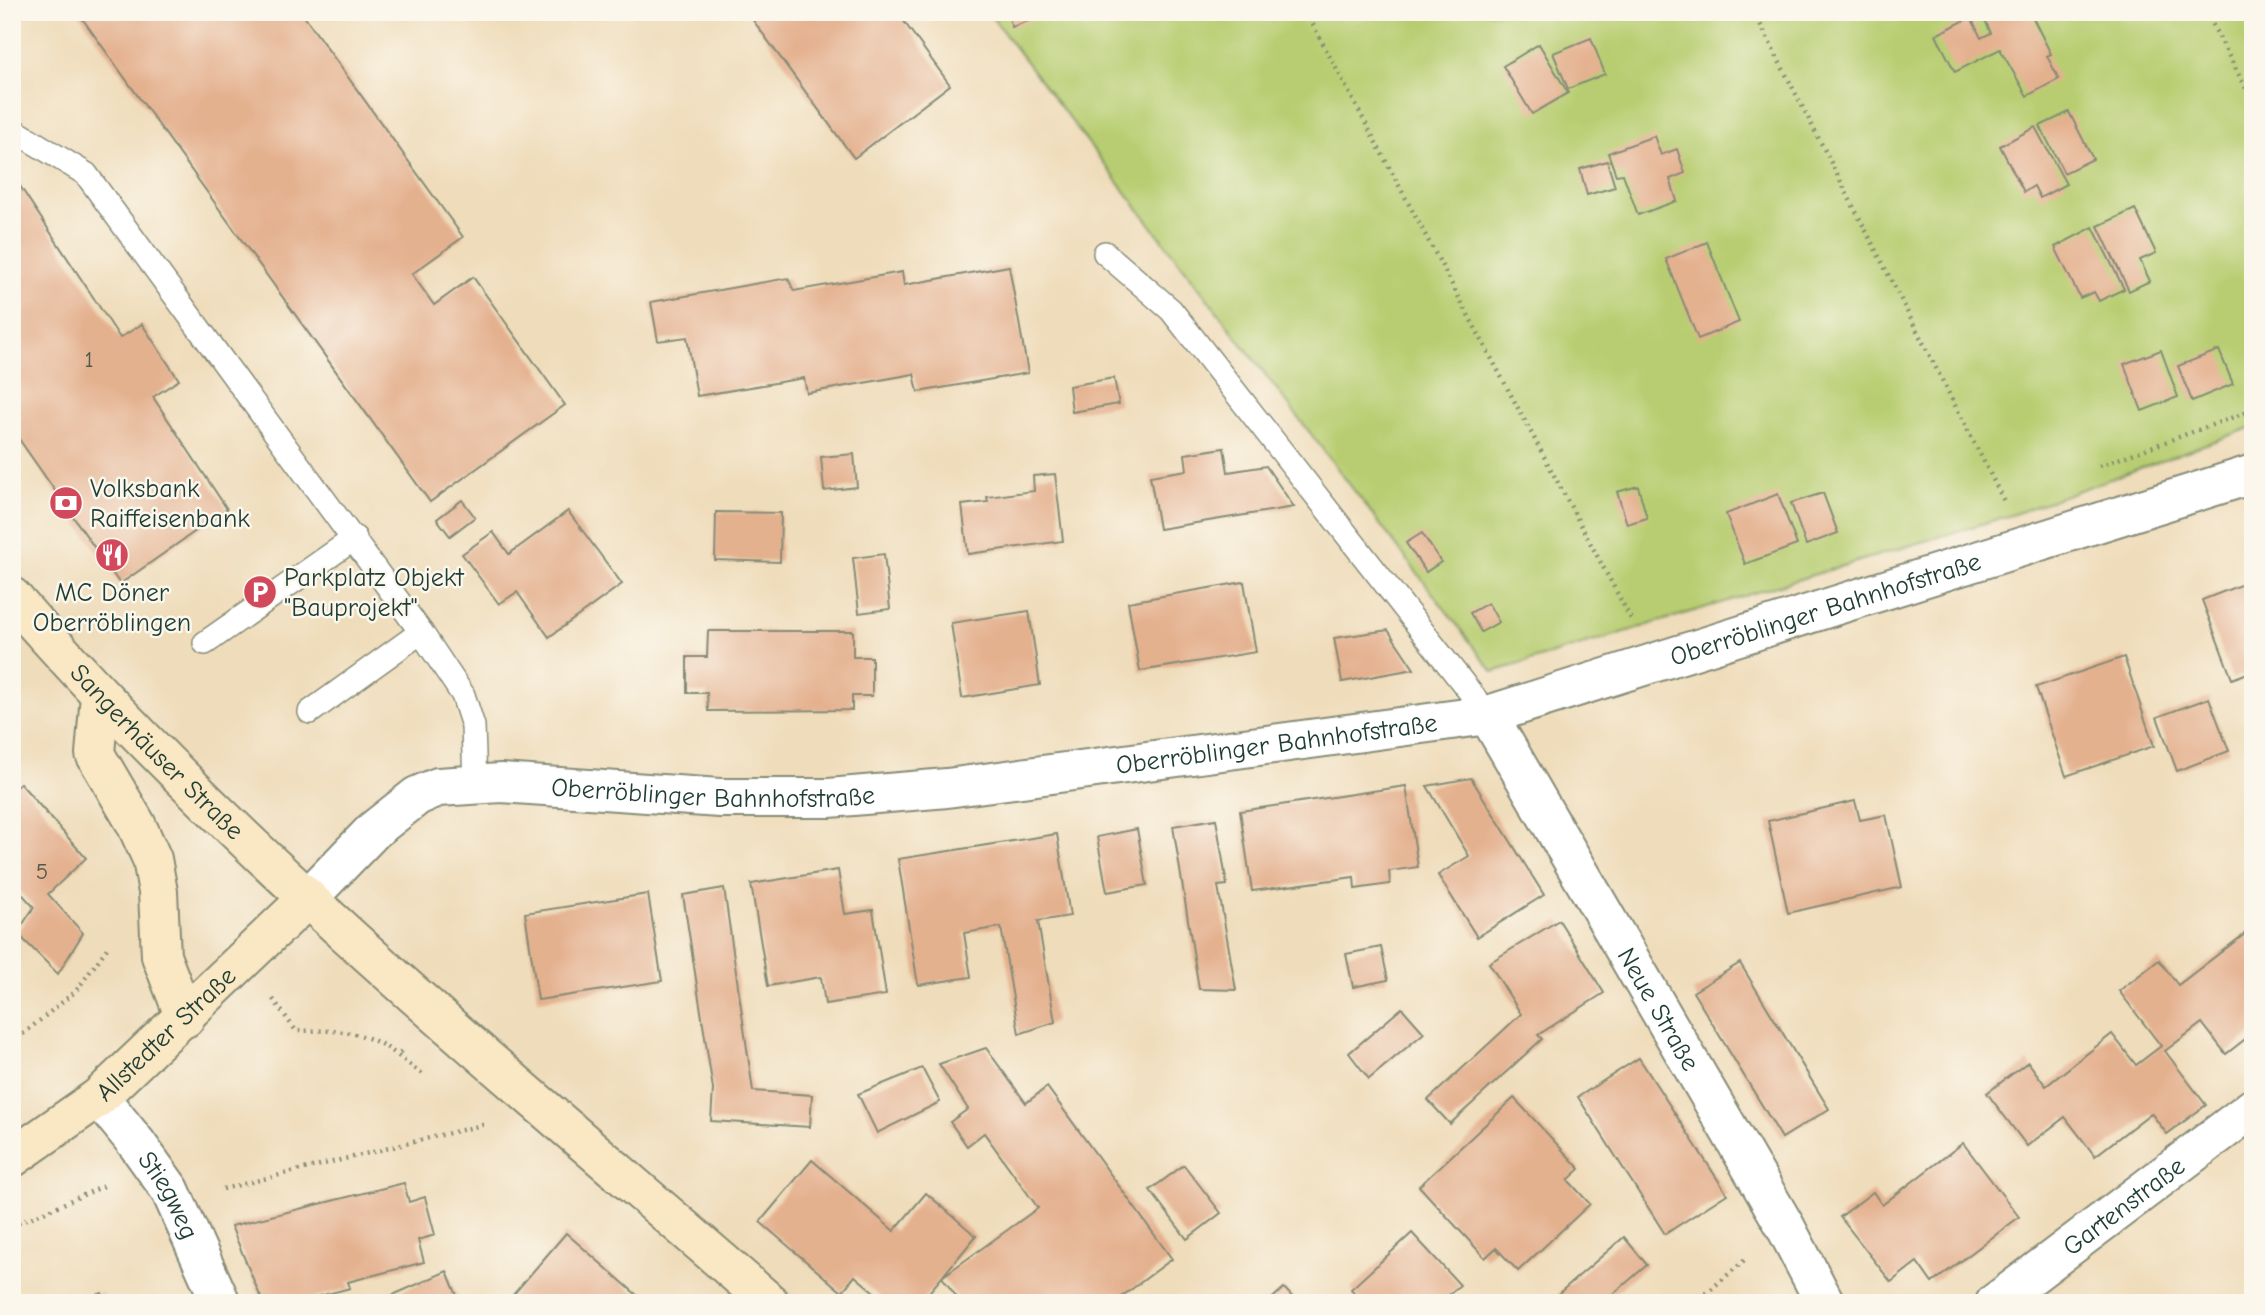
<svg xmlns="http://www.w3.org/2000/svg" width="2265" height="1315" font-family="'Comic Neue',sans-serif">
<rect width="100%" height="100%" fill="#fbf7ec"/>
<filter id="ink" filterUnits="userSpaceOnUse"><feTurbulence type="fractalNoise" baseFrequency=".0143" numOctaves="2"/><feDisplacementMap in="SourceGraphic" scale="14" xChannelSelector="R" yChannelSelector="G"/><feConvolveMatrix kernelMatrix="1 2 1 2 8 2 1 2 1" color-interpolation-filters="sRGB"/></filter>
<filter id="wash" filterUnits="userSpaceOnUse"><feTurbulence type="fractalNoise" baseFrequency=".00686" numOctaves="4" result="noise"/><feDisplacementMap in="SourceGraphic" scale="28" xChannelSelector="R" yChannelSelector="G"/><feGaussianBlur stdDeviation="1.57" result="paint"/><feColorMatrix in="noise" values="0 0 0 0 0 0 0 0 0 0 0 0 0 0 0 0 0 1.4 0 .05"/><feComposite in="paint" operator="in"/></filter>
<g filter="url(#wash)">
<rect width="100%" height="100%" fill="#efdcba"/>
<path fill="#b8cd71" stroke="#6c8552" stroke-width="2" d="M988 12H2253V427L2011 515 1493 672Z"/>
<g id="blocks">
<g fill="#e4b18f">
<path d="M81 12H301L463 237 412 274 434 305 473 277 565 405 430 502 79 14Z"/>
<path d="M747 12H897L950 85 854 158Z"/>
<path d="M1007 12H1050V13L1012 27Z"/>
<path d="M1981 12H2030L2051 54 2047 56 2059 79 2027 96 2000 49 1955 72 1936 35 1971 17 1981 38 1991 33Z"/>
<path d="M1591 38 1605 74 1568 89 1553 53Z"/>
<path d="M1539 44 1568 93 1532 114 1503 66Z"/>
<path d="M2069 112 2093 159 2064 173 2040 126Z"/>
<path d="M2035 127 2066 184 2040 198 2034 186 2024 192 2000 146Z"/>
<path d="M1654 136 1661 155 1677 149 1685 173 1670 179 1677 201 1638 215 1623 174 1616 175 1608 153Z"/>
<path d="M1607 161 1615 187 1587 195 1580 169Z"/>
<path d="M12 174 120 338 142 324 179 380 153 397 227 509 120 584 12 429Z"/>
<path d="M2135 209 2156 253 2140 260 2150 281 2129 291 2098 226Z"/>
<path d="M2093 227 2124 289 2099 301 2094 292 2080 298 2055 247Z"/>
<path d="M1707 242 1739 322 1698 339 1666 259Z"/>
<path d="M1009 266 1028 373 918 392 914 374 807 393 804 378 697 396 687 337 658 341 651 302 788 278 794 291 902 272 904 285Z"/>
<path d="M2161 350 2178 397 2142 411 2124 364Z"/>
<path d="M2219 350 2233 384 2192 401 2178 366Z"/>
<path d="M1114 378 1119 404 1072 412 1069 386Z"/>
<path d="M1224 448 1228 472 1266 466 1294 507 1159 529 1150 476 1187 470 1185 454Z"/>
<path d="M854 454 857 487 824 491 821 457Z"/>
<path d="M1055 474 1063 541 968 554 962 505 988 502 987 497 1034 491 1033 476Z"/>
<path d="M1638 486 1647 518 1627 524 1617 492Z"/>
<path d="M1823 493 1838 533 1806 545 1791 503Z"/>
<path d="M1778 494 1797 545 1745 564 1726 514Z"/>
<path d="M462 500 475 517 450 536 437 519Z"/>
<path d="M568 511 622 584 549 637 517 592 499 604 462 554 493 532 509 554Z"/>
<path d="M716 512 781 513 780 562 715 560Z"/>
<path d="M1422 533 1441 562 1426 572 1406 543Z"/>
<path d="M884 554 890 609 859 613 853 558Z"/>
<path d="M2253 580V671L2232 679 2202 600Z"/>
<path d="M1244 582 1256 652 1140 671 1128 602Z"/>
<path d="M1488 603 1499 622 1481 632 1470 613Z"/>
<path d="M1029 611 1040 685 962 698 951 623Z"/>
<path d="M1388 630 1414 669 1342 682 1334 638Z"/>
<path d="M708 631H853V657H872V696H852V710L708 711 707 693H687V657H707Z"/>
<path d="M2124 657 2154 746 2066 776 2036 687Z"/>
<path d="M2209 698 2229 751 2177 771 2157 717Z"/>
<path d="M1471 778 1544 895 1477 937 1438 875 1469 856 1427 786Z"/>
<path d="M20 783 86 858 48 894 83 933 58 974 17 933 34 907 12 883V791Z"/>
<path d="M1406 786 1418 867 1389 871 1390 884 1355 889 1354 877 1252 891 1240 811Z"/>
<path d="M1855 801 1860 820 1886 815 1902 887 1788 913 1768 821Z"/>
<path d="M1216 819 1227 885 1218 886 1236 990 1199 989 1173 826Z"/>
<path d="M1137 829 1147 885 1107 892 1097 837Z"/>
<path d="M1057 834 1070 916 1038 921 1055 1022 1019 1034 1001 927 964 933 971 977 918 985 898 859Z"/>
<path d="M838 870 845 914 873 910 886 995 825 1004 821 977 768 986 751 884Z"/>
<path d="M724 888 753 1091 812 1095 810 1127 711 1121 713 1089 683 895Z"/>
<path d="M648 894 662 981 538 1000 525 913Z"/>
<path d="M1559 920 1604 993 1538 1035 1542 1039 1450 1124 1428 1100 1521 1014 1489 963Z"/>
<path d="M2250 930 2253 934V1033L2226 1054 2202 1023 2165 1051 2206 1105 2167 1134 2151 1113 2095 1156 2065 1117 2027 1146 1987 1093 2028 1062 2046 1086 2112 1034 2136 1065 2161 1046 2119 991 2159 960 2178 985Z"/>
<path d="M1381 947 1388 980 1353 987 1346 954Z"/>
<path d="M1740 963 1829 1109 1782 1138 1693 992Z"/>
<path d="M1402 1008 1424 1033 1369 1079 1349 1053Z"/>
<path d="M986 1048 1026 1103 1047 1087 1172 1259 1113 1303H961L942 1277 920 1303H887L855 1276 842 1292 760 1222 812 1160 894 1231 926 1193 976 1236 942 1277 1038 1208 984 1133 967 1146 950 1122 968 1109 939 1064Z"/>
<path d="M1639 1058 1727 1194 1665 1234 1578 1097Z"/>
<path d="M922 1068 940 1102 877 1133 858 1094Z"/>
<path d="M1514 1098 1580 1169 1568 1180 1590 1204 1518 1271 1496 1248 1485 1258 1419 1186Z"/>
<path d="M1963 1143 2019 1217 1932 1283 1917 1262 1891 1282 1840 1217 1873 1192 1882 1205Z"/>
<path d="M1184 1165 1221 1213 1187 1239 1150 1190Z"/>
<path d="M404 1183 409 1202 425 1197 435 1235 418 1240 424 1262 348 1282 350 1288 304 1300 306 1303H263L231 1226Z"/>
<path d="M566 1233 646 1303H506Z"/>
<path d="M1412 1233 1460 1285 1440 1303H1363L1351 1289Z"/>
<path d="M1624 1237 1647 1265 1603 1303H1553L1551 1300Z"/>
<path d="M447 1271 460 1303H375Z"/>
<path d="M1284 1288 1298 1303H1267Z"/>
<path d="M102 1293 105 1303H76V1302Z"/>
</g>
</g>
</g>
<g filter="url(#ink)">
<use href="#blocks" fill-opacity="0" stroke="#878c77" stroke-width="2"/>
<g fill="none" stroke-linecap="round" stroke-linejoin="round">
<g stroke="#878c77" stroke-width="26">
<g id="lane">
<path d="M12 129 86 174 421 632 463 695 473 726 475 783"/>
<path d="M1105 253 1171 310 1488 715"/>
<path d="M205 643 355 538"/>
<path d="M310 712 421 632"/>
</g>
</g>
<g stroke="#878c77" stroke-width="42">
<g id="street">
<path id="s1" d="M1488 715 1785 1226 1825 1303"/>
<path id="s2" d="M308 898 374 830 417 796 438 787 501 783 720 798H829L947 788 1488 715 2253 474"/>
<path id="s3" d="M99 1097 137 1144 170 1190 221 1303"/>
<path id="s4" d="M1995 1303 2253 1108"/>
</g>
</g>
<g stroke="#878c77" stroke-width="42">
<g id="secondary">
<path id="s5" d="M12 597C238 857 510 1077 770 1303"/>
<path d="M100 695 95 754 136 824 152 859 158 892 161 956 185 1018"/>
<path id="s6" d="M12 1158 99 1097 308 898"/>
</g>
</g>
<g stroke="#878c77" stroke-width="4.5" stroke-dasharray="2 5" stroke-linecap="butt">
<path d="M1306 12 1631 619"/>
<path d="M1754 12 2004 501"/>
<path d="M2206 12 2253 102"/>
<path d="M2099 466 2253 410"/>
<path d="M273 999 296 1031C335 1030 365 1029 397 1055"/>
<path d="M12 1043 76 991 108 947"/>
<path d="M401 1051 397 1055 425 1076"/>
<path d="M223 1189 486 1124"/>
<path d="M12 1226 104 1186"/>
<path d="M1695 1303 1745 1260"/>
</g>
<use href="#lane" stroke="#fff" stroke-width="23"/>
<use href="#street" stroke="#fff" stroke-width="38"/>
<use href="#secondary" stroke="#fae7c3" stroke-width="38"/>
</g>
</g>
<defs>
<g id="bank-disc" transform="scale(1.75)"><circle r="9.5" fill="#d1495b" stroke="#fbf7ec"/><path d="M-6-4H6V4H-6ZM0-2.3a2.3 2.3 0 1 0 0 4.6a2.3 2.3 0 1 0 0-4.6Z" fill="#fff"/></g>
<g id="restaurant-disc" transform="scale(1.75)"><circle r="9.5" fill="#d1495b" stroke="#fbf7ec"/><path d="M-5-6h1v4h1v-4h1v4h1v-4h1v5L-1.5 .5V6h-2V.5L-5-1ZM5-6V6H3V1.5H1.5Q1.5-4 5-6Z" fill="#fff"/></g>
<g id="parking-disc" transform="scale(1.75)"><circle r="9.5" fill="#d1495b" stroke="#fbf7ec"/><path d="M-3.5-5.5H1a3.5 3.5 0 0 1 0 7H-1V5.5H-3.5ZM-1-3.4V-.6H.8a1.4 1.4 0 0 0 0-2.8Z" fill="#fff"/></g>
</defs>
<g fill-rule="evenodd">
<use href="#bank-disc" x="66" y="503"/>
<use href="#restaurant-disc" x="112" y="555"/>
<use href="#parking-disc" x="260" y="592"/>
</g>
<g text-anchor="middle" stroke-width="5" stroke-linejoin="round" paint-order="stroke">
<g font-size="23" fill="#505a4b">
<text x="89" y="367">1</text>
<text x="42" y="879">5</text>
</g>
<g font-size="26" fill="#1f3d34" stroke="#fbf7ec" text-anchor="start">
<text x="90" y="497">Volksbank<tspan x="90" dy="30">Raiffeisenbank</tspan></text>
<text x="284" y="586">Parkplatz Objekt<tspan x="284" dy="30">"Bauprojekt"</tspan></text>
<text x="112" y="601" text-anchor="middle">MC Döner<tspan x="112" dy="30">Oberröblingen</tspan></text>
</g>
<g font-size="26" fill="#1f3d34" stroke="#fbf7ec">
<text dy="9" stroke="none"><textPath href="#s2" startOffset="1582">Oberröblinger Bahnhofstraße</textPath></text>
<text dy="9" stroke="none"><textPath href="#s2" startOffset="1015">Oberröblinger Bahnhofstraße</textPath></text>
<text dy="9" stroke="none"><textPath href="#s5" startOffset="212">Sangerhäuser Straße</textPath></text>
<text dy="9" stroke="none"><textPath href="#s2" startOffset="448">Oberröblinger Bahnhofstraße</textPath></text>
<text dy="9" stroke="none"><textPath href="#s1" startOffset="340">Neue Straße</textPath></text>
<text dy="9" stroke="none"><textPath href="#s6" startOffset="198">Allstedter Straße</textPath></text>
<text dy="9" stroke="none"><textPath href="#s3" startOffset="121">Stiegweg</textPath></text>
<text dy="9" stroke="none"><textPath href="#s4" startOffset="161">Gartenstraße</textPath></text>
</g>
</g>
<rect width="2265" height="1315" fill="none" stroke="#fbf7ec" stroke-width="42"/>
</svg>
